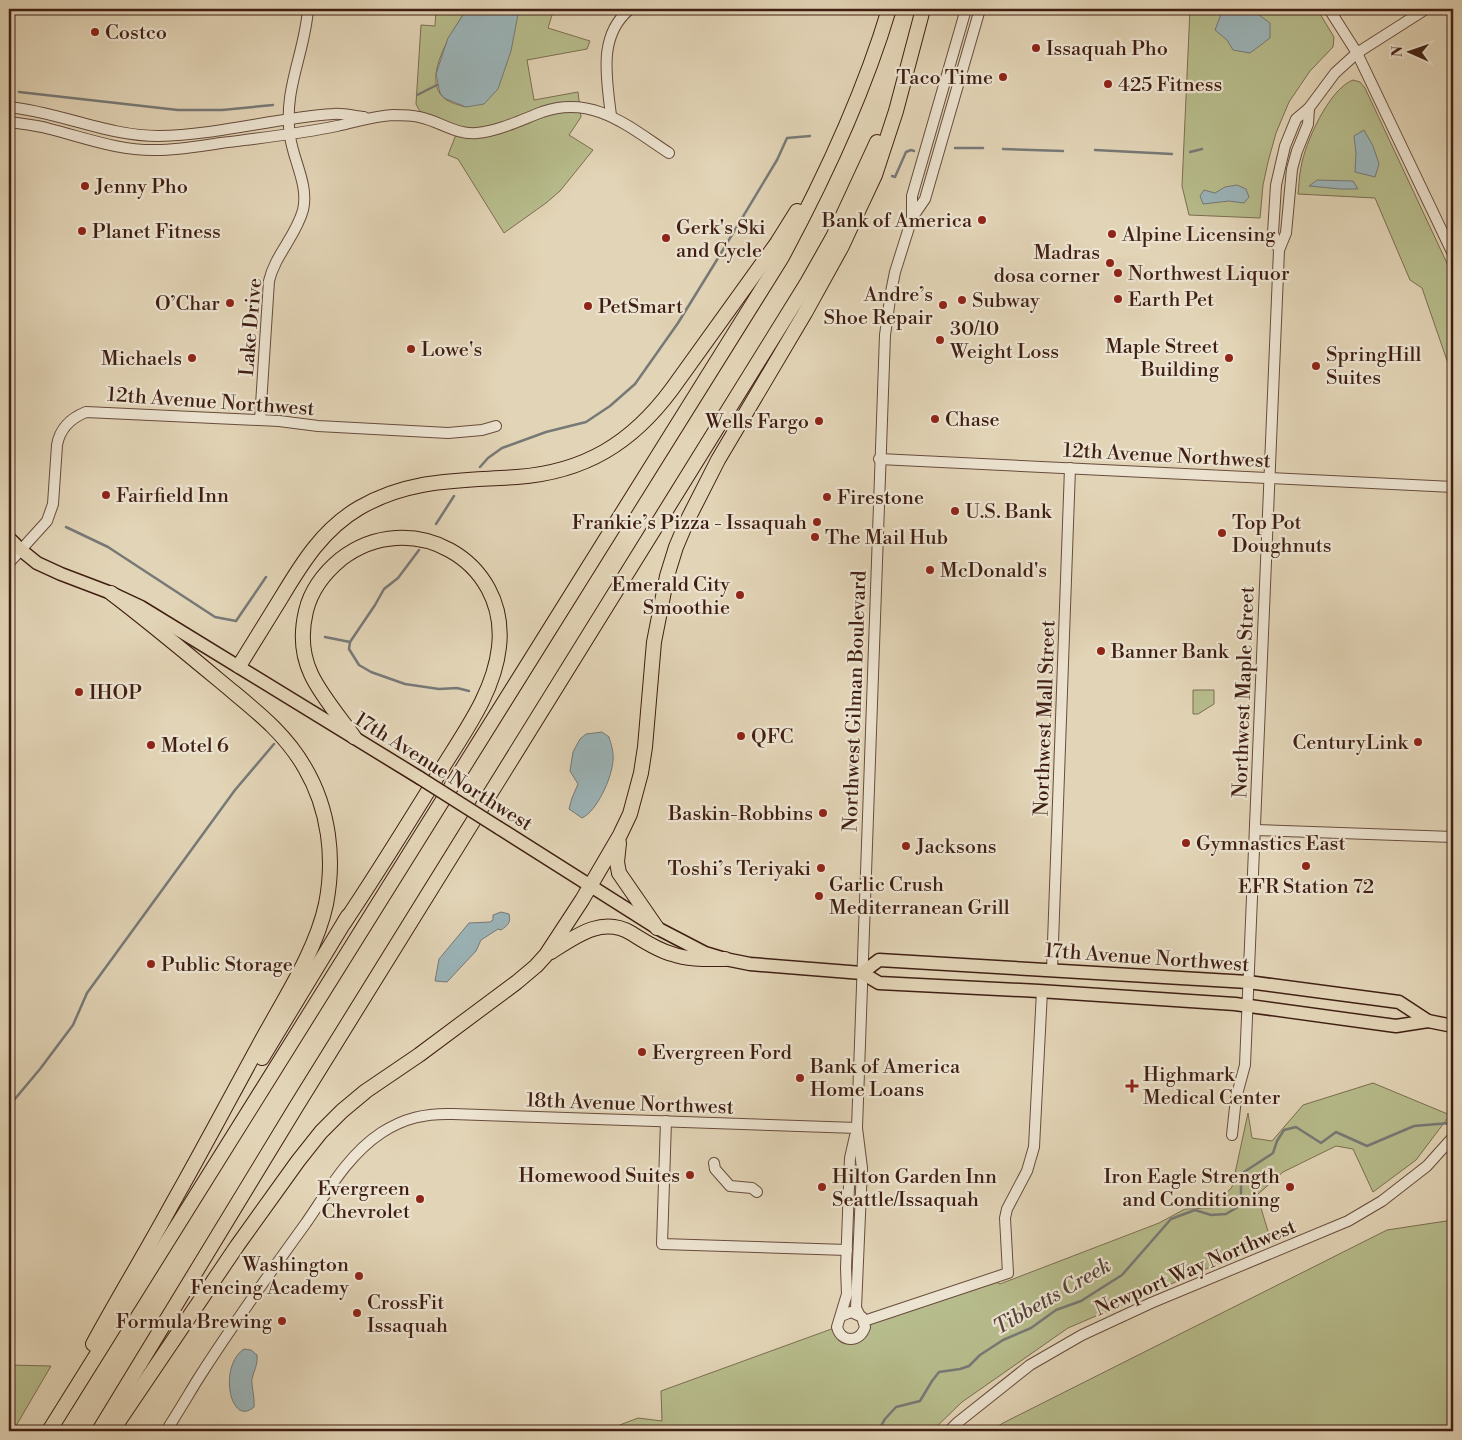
<svg xmlns="http://www.w3.org/2000/svg" width="1462" height="1440" font-family="'Libre Bodoni',serif">
<rect width="100%" height="100%" fill="#e2d4b6"/>
<filter id="stains"><feTurbulence type="fractalNoise" baseFrequency=".004" numOctaves="4"/><feColorMatrix values="0 0 0 0 .2 0 0 0 0 .09 0 0 0 0 .02 0 0 0 .5 -.17"/></filter>
<radialGradient id="worn" r=".72"><stop offset=".6" stop-color="#630" stop-opacity="0"/><stop offset="1" stop-color="#630" stop-opacity=".3"/></radialGradient>
<g fill="#b7bc8c" stroke="#7c6e50">
<path d="M436 9H467C455 27 420 78 444 98 450 103 459 105 466 107L519 9H554L548 28 590 41 587 49 527 60 534 100 578 92 581 117 569 135 593 150 560 191 546 203 504 233 458 159 448 155 457 132C442 125 422 120 416 104L421 25 435 26Z"/>
<path d="M1190 9H1317L1334 37 1333 47 1310 71 1289 102 1276 133 1268 162 1263 185 1260 218 1189 215 1182 186Z"/>
<path d="M1353 80 1360 82 1365 88 1453 276V373L1451 372 1422 288 1410 280 1375 198 1298 194C1299 186 1299 176 1301 167 1305 143 1329 89 1353 80Z"/>
<path d="M1193 690H1214V704L1198 714H1193Z"/>
<path d="M1373 1083 1450 1115 1416 1160 1373 1192 1353 1149 1336 1146 1283 1172 1257 1195 1271 1241 1068 1328 962 1402 932 1431H604L638 1418 662 1421 661 1391 837 1327 852 1339 865 1324 990 1279 1000 1284 1159 1223 1185 1209 1213 1208 1232 1187 1248 1113 1252 1138 1272 1141 1303 1105Z"/>
<path d="M1453 1220V1431H990L1003 1423 1387 1230Z"/>
<path d="M9 1365 51 1366 13 1431H9Z"/>
</g>
<g fill="#9bb5ba" stroke="#777977">
<path d="M467 9H519L511 51 498 89 484 104 466 107 444 98 440 93 436 74 448 38Z"/>
<path d="M1223 9H1258L1259 15 1270 23V38L1250 53 1233 50 1227 40 1215 30Z"/>
<path d="M1364 130 1373 146 1379 164 1375 177 1355 172 1356 153 1354 136Z"/>
<path d="M1317 180 1353 181 1358 189H1340L1309 186Z"/>
<path d="M1237 185 1246 189 1249 197 1244 203 1229 201 1203 204 1200 196 1204 190 1215 193 1225 187Z"/>
<path d="M602 732 609 737C611 744 614 753 613 760 612 778 597 811 582 818L569 809 572 798 578 784 570 771 573 752 580 739 586 734Z"/>
<path d="M501 912 509 914C511 923 508 925 501 930L498 929 481 940 476 951 447 982 435 981 439 959 469 923 490 922 493 920V915Z"/>
<path d="M244 1349 251 1350 257 1355C258 1365 254 1370 252 1379 251 1384 255 1399 254 1407 230 1428 218 1366 244 1349Z"/>
</g>
<g fill="none" stroke-linecap="round" stroke-linejoin="round">
<g stroke="#777977" stroke-width="2.5">
<path d="M19 92 178 110H222L273 105"/>
<path d="M417 95 437 85"/>
<path d="M955 148H983"/>
<path d="M1003 149 1063 151"/>
<path d="M1095 150 1172 154"/>
<path d="M1190 152 1202 149"/>
<path d="M892 176 895 177 906 152 911 150 914 151"/>
<path d="M480 467 488 458 502 448 546 432 586 422 610 406 635 384 678 323 715 263 777 160 787 138 810 136"/>
<path d="M436 524 454 496"/>
<path d="M66 527 108 547 215 617 236 621 266 577"/>
<path d="M419 550 398 578 384 589 375 605 350 642 349 649 359 665 371 672 405 684 439 689 457 688 469 691"/>
<path d="M325 637 350 642"/>
<path d="M9 1106 40 1069 73 1025 87 993 235 790 274 744"/>
<path d="M878 1431 885 1419 896 1407 920 1401 932 1381 939 1372 960 1369 969 1366 980 1355 1003 1340 1031 1328 1056 1310 1081 1301 1122 1275 1171 1219 1195 1210 1211 1215 1226 1214 1241 1205V1185L1244 1172 1273 1153 1277 1141 1284 1130 1296 1127 1321 1143 1336 1132 1367 1146 1414 1126 1450 1123"/>
</g>
<g stroke="#684c3c" stroke-width="12">
<g id="minor">
<path d="M1329 9 1357 53 1453 254"/>
<path d="M9 107C59 112 107 136 159 136 217 135 275 118 333 114 343 113 354 116 364 117"/>
<path d="M611 116C607 79 597 36 630 9"/>
<path d="M9 122C23 124 36 125 50 129 86 138 119 151 157 150 178 150 200 146 221 143 260 138 299 134 337 126 356 122 373 116 393 115 401 115 411 115 419 117 440 121 455 135 477 133 499 131 521 120 542 112 593 94 629 127 669 153"/>
<path d="M912 217V196L966 9"/>
<path d="M1279 250 1273 233 1276 185 1285 146 1296 119 1309 108 1335 73 1357 53 1426 9"/>
<path d="M260 420 269 281C275 255 296 236 303 210 309 185 293 160 290 136 283 89 305 53 308 9"/>
<path d="M879 459 1453 487"/>
<path d="M9 563 47 521 53 504 57 445C60 428 71 418 86 412L279 421 318 426 448 433 482 430 496 426"/>
<path d="M1255 830 1453 837"/>
<path d="M1052 970 1070 468"/>
<path d="M666 1121 662 1244 847 1250"/>
<path d="M1232 1135 1236 1098 1245 1065 1279 250 1286 233 1292 169 1297 151 1308 124 1309 108"/>
<path d="M714 1163 715 1169 730 1186 752 1188 757 1192"/>
<path d="M859 1314 856 1308 862 1168 857 1128 885 335 891 292 895 272 912 218 925 199 980 9"/>
<path d="M841 1316 851 1312 862 1317 865 1327C860 1343 841 1343 837 1327L847 1294 846 1268 850 1158 855 1136"/>
<path d="M864 1321 1008 1273 1005 1218 1007 1209 1027 1171 1034 1147 1042 991"/>
<path d="M166 1431C177 1414 187 1397 198 1379 232 1326 269 1274 306 1223 328 1191 348 1155 381 1133 404 1118 426 1113 453 1114L857 1128"/>
<path d="M949 1431 957 1423 1030 1365 1082 1335 1151 1303 1348 1221 1382 1201 1427 1166 1453 1137"/>
</g>
</g>
<g stroke="#401f13" stroke-width="15">
<g id="major">
<path d="M9 538 21 550 37 563 61 574 111 593 141 607 420 778"/>
<path d="M499 828 657 928 705 953 725 959 750 964 862 973 879 983 1039 991 1235 1004 1396 1026 1428 1021 1453 1026"/>
<path d="M862 973 879 960 1248 982 1399 1002 1428 1021"/>
</g>
</g>
<g stroke="#401f13" stroke-width="16">
<g id="highway">
<path d="M239 666C253 643 267 621 281 598 302 563 323 529 359 508 410 478 461 481 517 477 585 472 632 443 672 389L777 243 797 211"/>
<path d="M619 843 617 862 619 873 657 928"/>
<path d="M344 923C377 874 407 825 438 775 462 735 494 694 499 647 509 559 410 506 341 559 324 573 311 590 306 611 301 632 302 655 311 674 320 694 341 719 354 737"/>
<path d="M551 952C576 936 602 916 631 933 644 941 657 950 672 954 689 960 707 959 725 959"/>
<path d="M262 1058 348 916"/>
<path d="M93 1344C118 1298 146 1252 171 1206 201 1153 229 1100 258 1047 281 1004 316 952 326 904 335 858 329 809 305 768 284 731 252 708 220 681 184 651 148 621 111 593"/>
<path d="M49 1431 782 257C825 177 863 96 889 9"/>
<path d="M99 1431 296 1107 807 283 833 237 877 142"/>
<path d="M112 1431 237 1246 298 1161 321 1132 342 1111 366 1091 419 1055 517 982 536 966 546 955 582 900 620 835 630 814 641 773 645 747 654 642 667 576 676 547 687 521 718 460 805 313 842 246 860 207 875 175 896 111 923 9"/>
</g>
</g>
<use href="#minor" stroke="#ece3d0" stroke-width="10"/>
<use href="#major" stroke="#e2d4b6" stroke-width="12"/>
<use href="#highway" stroke="#e2d4b6" stroke-width="14"/>
<g stroke="#401f13" stroke-width="15" stroke-linecap="butt">
<path id="major-bridge" d="M420 778 499 828"/>
</g>
<use href="#major-bridge" stroke="#e2d4b6" stroke-width="12"/>
</g>
<g fill="#8f2418" stroke="#ece3d0" stroke-width="2">
<circle cx="95" cy="32" r="5"/>
<circle cx="1036" cy="48" r="5"/>
<circle cx="1003" cy="77" r="5"/>
<circle cx="1108" cy="84" r="5"/>
<circle cx="85" cy="186" r="5"/>
<circle cx="982" cy="220" r="5"/>
<circle cx="82" cy="231" r="5"/>
<circle cx="1112" cy="234" r="5"/>
<circle cx="666" cy="238" r="5"/>
<circle cx="1110" cy="263" r="5"/>
<circle cx="1118" cy="273" r="5"/>
<circle cx="1118" cy="299" r="5"/>
<circle cx="962" cy="300" r="5"/>
<circle cx="230" cy="303" r="5"/>
<circle cx="943" cy="305" r="5"/>
<circle cx="588" cy="306" r="5"/>
<circle cx="940" cy="340" r="5"/>
<circle cx="411" cy="349" r="5"/>
<circle cx="192" cy="358" r="5"/>
<circle cx="1229" cy="358" r="5"/>
<circle cx="1316" cy="366" r="5"/>
<circle cx="935" cy="419" r="5"/>
<circle cx="819" cy="421" r="5"/>
<circle cx="106" cy="495" r="5"/>
<circle cx="827" cy="497" r="5"/>
<circle cx="955" cy="511" r="5"/>
<circle cx="817" cy="522" r="5"/>
<circle cx="1222" cy="533" r="5"/>
<circle cx="815" cy="537" r="5"/>
<circle cx="930" cy="570" r="5"/>
<circle cx="740" cy="595" r="5"/>
<circle cx="1101" cy="651" r="5"/>
<circle cx="79" cy="692" r="5"/>
<circle cx="741" cy="736" r="5"/>
<circle cx="1418" cy="742" r="5"/>
<circle cx="151" cy="745" r="5"/>
<circle cx="823" cy="813" r="5"/>
<circle cx="1186" cy="843" r="5"/>
<circle cx="906" cy="846" r="5"/>
<circle cx="1306" cy="866" r="5"/>
<circle cx="821" cy="868" r="5"/>
<circle cx="819" cy="896" r="5"/>
<circle cx="151" cy="964" r="5"/>
<circle cx="642" cy="1052" r="5"/>
<circle cx="800" cy="1078" r="5"/>
<path d="M1129.5 1078.5h5v5h5v5h-5v5h-5v-5h-5v-5h5z"/>
<circle cx="690" cy="1175" r="5"/>
<circle cx="822" cy="1187" r="5"/>
<circle cx="1290" cy="1187" r="5"/>
<circle cx="420" cy="1199" r="5"/>
<circle cx="359" cy="1276" r="5"/>
<circle cx="357" cy="1313" r="5"/>
<circle cx="282" cy="1321" r="5"/>
</g>
<g text-anchor="middle" stroke-width="4.5" stroke-linejoin="round" paint-order="stroke">
<g font-size="20" fill="#401f13" stroke="#ece3d0" text-anchor="start">
<text x="105" y="39">Costco</text>
<text x="1046" y="55">Issaquah Pho</text>
<text x="993" y="84" text-anchor="end">Taco Time</text>
<text x="1118" y="91">425 Fitness</text>
<text x="95" y="193">Jenny Pho</text>
<text x="972" y="227" text-anchor="end">Bank of America</text>
<text x="676" y="234">Gerk's Ski<tspan x="676" dy="23">and Cycle</tspan></text>
<text x="92" y="238">Planet Fitness</text>
<text x="1122" y="241">Alpine Licensing</text>
<text x="1100" y="259" text-anchor="end">Madras<tspan x="1100" dy="23">dosa corner</tspan></text>
<text x="1128" y="280">Northwest Liquor</text>
<text x="933" y="301" text-anchor="end">Andre’s<tspan x="933" dy="23">Shoe Repair</tspan></text>
<text x="1128" y="306">Earth Pet</text>
<text x="972" y="307">Subway</text>
<text x="220" y="310" text-anchor="end">O’Char</text>
<text x="598" y="313">PetSmart</text>
<text x="950" y="335">30/10<tspan x="950" dy="23">Weight Loss</tspan></text>
<text x="1219" y="353" text-anchor="end">Maple Street<tspan x="1219" dy="23">Building</tspan></text>
<text x="421" y="356">Lowe's</text>
<text x="1326" y="361">SpringHill<tspan x="1326" dy="23">Suites</tspan></text>
<text x="182" y="365" text-anchor="end">Michaels</text>
<text x="945" y="426">Chase</text>
<text x="809" y="428" text-anchor="end">Wells Fargo</text>
<text x="116" y="502">Fairfield Inn</text>
<text x="837" y="504">Firestone</text>
<text x="965" y="518">U.S. Bank</text>
<text x="807" y="529" text-anchor="end">Frankie’s Pizza - Issaquah</text>
<text x="1232" y="529">Top Pot<tspan x="1232" dy="23">Doughnuts</tspan></text>
<text x="825" y="544">The Mail Hub</text>
<text x="940" y="577">McDonald's</text>
<text x="730" y="591" text-anchor="end">Emerald City<tspan x="730" dy="23">Smoothie</tspan></text>
<text x="1111" y="658">Banner Bank</text>
<text x="89" y="699">IHOP</text>
<text x="751" y="743">QFC</text>
<text x="1408" y="749" text-anchor="end">CenturyLink</text>
<text x="161" y="752">Motel 6</text>
<text x="813" y="820" text-anchor="end">Baskin-Robbins</text>
<text x="1196" y="850">Gymnastics East</text>
<text x="916" y="853">Jacksons</text>
<text x="811" y="875" text-anchor="end">Toshi’s Teriyaki</text>
<text x="829" y="891">Garlic Crush<tspan x="829" dy="23">Mediterranean Grill</tspan></text>
<text x="1306" y="893" text-anchor="middle">EFR Station 72</text>
<text x="161" y="971">Public Storage</text>
<text x="652" y="1059">Evergreen Ford</text>
<text x="810" y="1073">Bank of America<tspan x="810" dy="23">Home Loans</tspan></text>
<text x="1143" y="1081">Highmark<tspan x="1143" dy="23">Medical Center</tspan></text>
<text x="680" y="1182" text-anchor="end">Homewood Suites</text>
<text x="832" y="1183">Hilton Garden Inn<tspan x="832" dy="23">Seattle/Issaquah</tspan></text>
<text x="1280" y="1183" text-anchor="end">Iron Eagle Strength<tspan x="1280" dy="23">and Conditioning</tspan></text>
<text x="410" y="1195" text-anchor="end">Evergreen<tspan x="410" dy="23">Chevrolet</tspan></text>
<text x="349" y="1271" text-anchor="end">Washington<tspan x="349" dy="23">Fencing Academy</tspan></text>
<text x="367" y="1309">CrossFit<tspan x="367" dy="23">Issaquah</tspan></text>
<text x="272" y="1328" text-anchor="end">Formula Brewing</text>
</g>
<g font-size="20" fill="#401f13" stroke="#ece3d0">
<text transform="translate(250 327) rotate(-85)" y="7">Lake Drive</text>
<text transform="translate(211 401) rotate(4)" y="7">12th Avenue Northwest</text>
<text transform="translate(1167 455) rotate(3)" y="7">12th Avenue Northwest</text>
<text transform="translate(1243 692) rotate(-88)" y="7">Northwest Maple Street</text>
<text transform="translate(854 701) rotate(-88)" y="7">Northwest Gilman Boulevard</text>
<text transform="translate(1044 718) rotate(-88)" y="7">Northwest Mall Street</text>
<text transform="translate(444 771) rotate(32)" y="7">17th Avenue Northwest</text>
<text transform="translate(1147 957) rotate(4)" y="7">17th Avenue Northwest</text>
<text transform="translate(630 1103) rotate(2)" y="7">18th Avenue Northwest</text>
<text transform="translate(1195 1267) rotate(-23)" y="7">Newport Way Northwest</text>
</g>
<g font-size="21" font-style="italic" fill="#57443d" stroke="#ece3d0">
<text transform="translate(1052 1296) rotate(-30)" y="7">Tibbetts Creek</text>
</g>
</g>
<rect width="1462" height="1440" fill="none" stroke="#e2d4b6" stroke-width="30"/>
<rect x="10" y="10" width="1442" height="1420" fill="none" stroke="#401f13" stroke-width="2.5"/>
<rect x="15" y="15" width="1432" height="1410" fill="none" stroke="#401f13"/>
<g transform="translate(1410 52) rotate(272)" stroke="#ece3d0" stroke-width="4" paint-order="stroke">
<path d="M0-4L9 19L0 12L-9 19Z" fill="#401f13"/>
<text y="-8" font-size="14" font-weight="bold" text-anchor="middle" fill="#401f13">N</text>
</g>
<rect width="100%" height="100%" filter="url(#stains)"/>
<rect width="100%" height="100%" fill="url(#worn)"/>
</svg>
